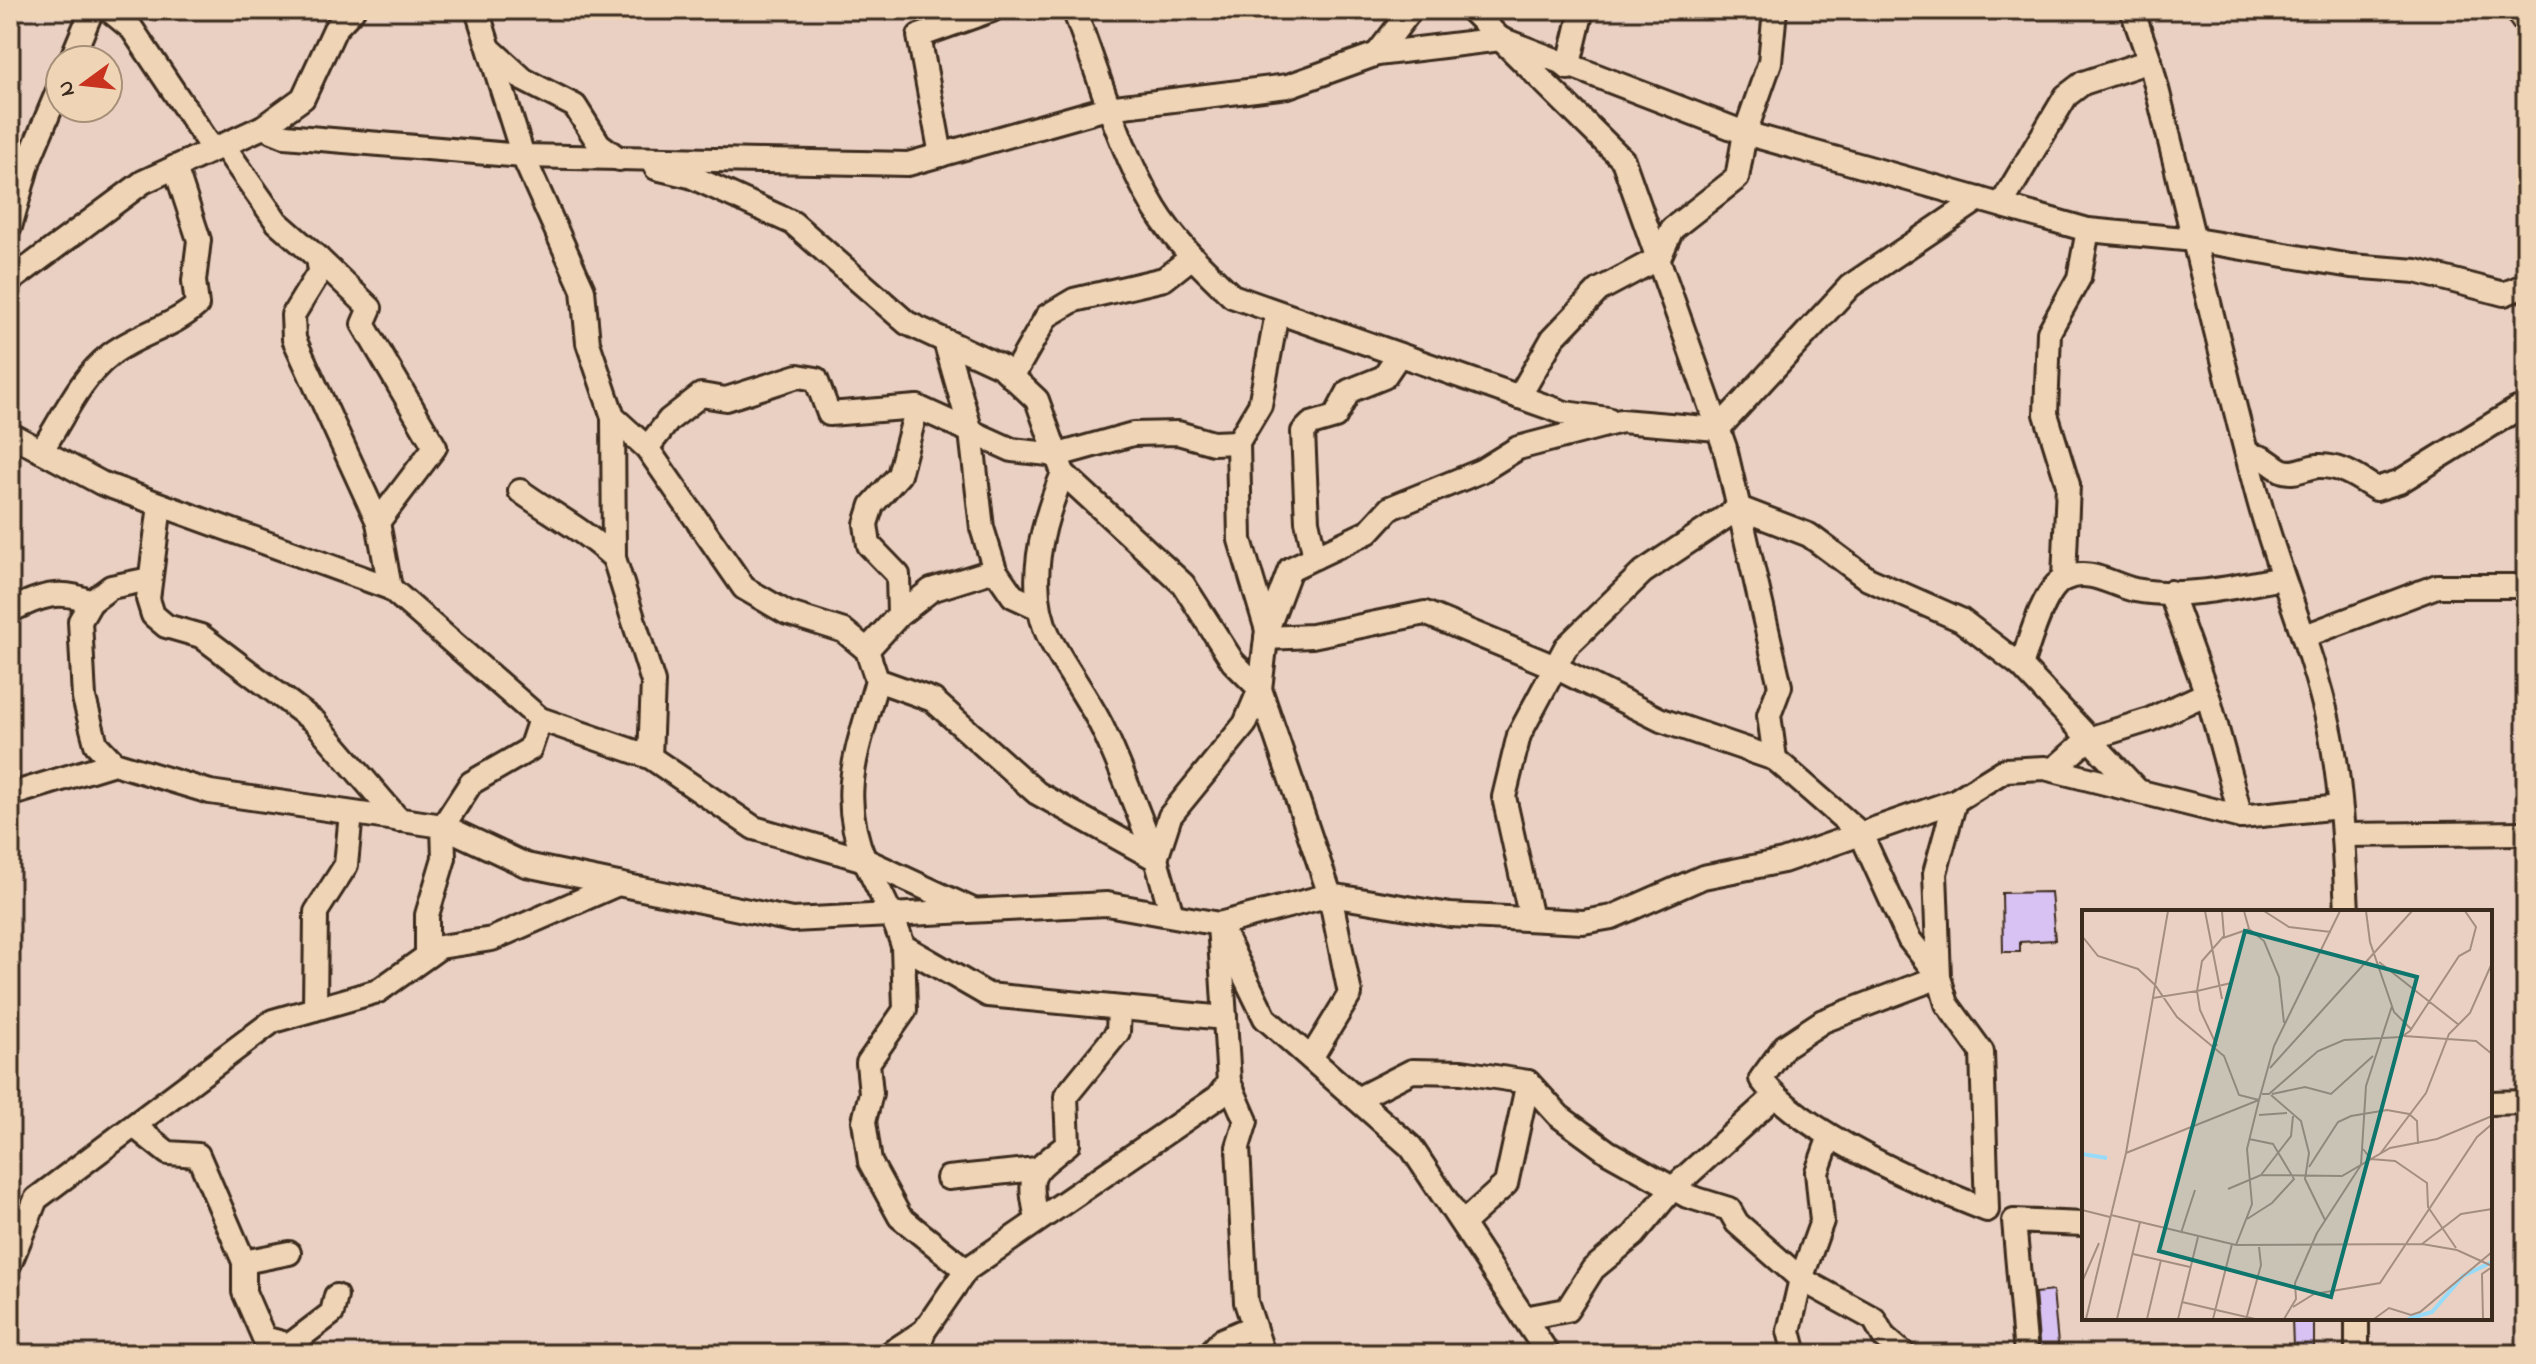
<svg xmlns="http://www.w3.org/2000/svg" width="2536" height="1364" font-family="'Indie Flower',sans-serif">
<rect width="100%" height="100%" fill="#ead0c2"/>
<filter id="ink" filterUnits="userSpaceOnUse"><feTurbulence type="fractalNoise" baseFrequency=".0125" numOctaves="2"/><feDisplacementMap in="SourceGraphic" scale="16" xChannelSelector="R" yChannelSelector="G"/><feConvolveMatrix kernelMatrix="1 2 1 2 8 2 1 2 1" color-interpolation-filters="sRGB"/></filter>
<g filter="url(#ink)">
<g fill="#d8c2f3" stroke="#3b2a1e" stroke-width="2">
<path d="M2051 892 2055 940 2020 942V952H2003L2002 893Z"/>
<path d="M2053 1291 2059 1354H2040L2035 1293Z"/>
<path d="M2292 1318H2314V1347H2293Z"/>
</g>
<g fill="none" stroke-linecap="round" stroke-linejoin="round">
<g stroke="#3b2a1e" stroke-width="28">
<g id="minor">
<path d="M109 10 132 29 213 150"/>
<path d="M477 10 523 156 583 290 588 343 613 417 647 448 744 588 787 613 844 631 867 650 877 680 933 700 1037 793 1156 859 1172 915"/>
<path d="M1074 10C1100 77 1118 147 1155 209 1175 242 1204 269 1232 296L1565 413 1608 419"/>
<path d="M1471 10 1623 160 1725 448 1780 686 1769 715 1775 759 1861 834 1909 939 1939 977 1823 1021 1785 1046 1761 1079C1801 1133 1923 1185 1987 1210L1982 1052 1947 1004 1939 977 1935 873 1955 801"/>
<path d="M2132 10 2150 61C2187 207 2220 355 2259 501 2280 577 2312 649 2329 726 2342 787 2344 850 2347 912"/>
<path d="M2516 10 2526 24"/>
<path d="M490 49 524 80 575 106 599 144 619 159"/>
<path d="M1377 54 1411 10"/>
<path d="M71 60 92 10"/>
<path d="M1568 68 1582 10"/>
<path d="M263 127 285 136 523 156 908 164 1107 108 1288 86 1377 54 1501 39 1745 133 2088 230 2195 240 2351 266 2416 271 2504 294 2526 285"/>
<path d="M223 145 277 222 318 258 320 271 293 315 294 339 378 522 390 588"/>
<path d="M941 155 919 36 992 10"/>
<path d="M656 168 690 176 793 223 907 323 1002 367 1037 400 1063 473C1042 524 1024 587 1050 639 1066 669 1088 698 1103 729 1123 771 1139 816 1156 859"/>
<path d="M2001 205 2066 96 2083 83 2150 61"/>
<path d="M10 227 29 160 60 86"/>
<path d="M318 258 370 308 363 324 435 447 378 522"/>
<path d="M10 281 143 182 263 127 303 98 335 29 353 10"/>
<path d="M945 341 971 432 982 528 995 570 1013 596 1039 608"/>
<path d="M1012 377 1047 316 1074 300 1164 279 1192 257"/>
<path d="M1519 397 1553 338 1599 290 1659 258 1672 229 1737 178 1745 133 1770 62 1775 10"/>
<path d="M613 417 614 558 653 682 650 757"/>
<path d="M10 434 101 483 390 588 540 719 650 757 754 828 865 860 973 910"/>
<path d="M647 448 669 420 701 395 726 399 798 376 816 379 829 414 917 407 1012 450 1058 455 1133 434 1178 433 1213 443 1238 442"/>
<path d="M41 451C63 419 78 380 110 355 137 334 172 328 197 305L194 281 199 240 175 167"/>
<path d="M2248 455C2270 458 2265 461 2281 470 2294 476 2306 467 2318 466 2341 465 2357 477 2376 489L2399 482 2517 409H2526"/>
<path d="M1063 473 1183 584 1233 662 1260 689 1330 895 1350 994 1311 1058"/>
<path d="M520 491C552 514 585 531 614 558"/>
<path d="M160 505 148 599 153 615 166 626 201 636 315 722 399 820"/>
<path d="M1315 557 1307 521 1303 432 1311 424 1335 417 1349 391 1384 377 1399 355"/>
<path d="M2064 579 2068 485 2046 414 2049 332 2079 278 2088 230"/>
<path d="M2170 592 2209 700"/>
<path d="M10 611C39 596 60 588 91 602"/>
<path d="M899 615 898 575 869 545 866 524 872 505 899 475 917 407"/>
<path d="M1267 630 1240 540 1238 442 1260 405 1277 313"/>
<path d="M2305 636 2437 586H2526"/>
<path d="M1266 638 1312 636 1425 613 1555 667 1661 720 1775 759"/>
<path d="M867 650 899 615 931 590 995 570"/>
<path d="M2021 666C2029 644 2043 589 2064 579 2089 567 2112 585 2135 590 2185 599 2234 587 2282 578"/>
<path d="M877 680C859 747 836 793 865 861 878 890 894 915 903 946L988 995 1225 1018"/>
<path d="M114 763 96 744 84 698 80 621 91 602 111 587 150 579"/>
<path d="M2053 770 2088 739 2149 720 2201 696 2209 700 2241 817"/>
<path d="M10 790 19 792 114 763 210 792 443 826 526 865 792 920 1107 904 1219 924 1265 1018 1411 1147 1548 1354"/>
<path d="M2343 835 2526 833"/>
<path d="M1156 859 1170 816 1245 724 1260 689 1267 630 1290 569 1368 532 1390 508 1481 471 1518 448 1621 421 1718 429 1850 286 1979 199"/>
<path d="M1531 919 1504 797 1519 735 1566 647 1643 572 1739 508 1809 535 1868 579 1961 620 2021 666 2138 791"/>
<path d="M903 946 905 1010 868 1063 871 1093 864 1121 870 1162 900 1217 966 1270"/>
<path d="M427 956V915L444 858 443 826 471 783 530 749 540 719"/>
<path d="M315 1009 316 912 346 865 351 813"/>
<path d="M1229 1082 1246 1121 1238 1147 1246 1302 1263 1354"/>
<path d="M1357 1099 1412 1071 1462 1072 1528 1082 1559 1116 1608 1152 1687 1196 1729 1209 1737 1223 1801 1279 1874 1319 1884 1337 1904 1354"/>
<path d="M2490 1103 2526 1102"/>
<path d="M134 1126 168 1153 198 1155 244 1262 289 1253"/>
<path d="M948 1178 1037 1169"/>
<path d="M1037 1219C1027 1171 1031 1174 1068 1144L1066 1096 1118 1032 1119 1008"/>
<path d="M1463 1223 1506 1184 1528 1082"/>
<path d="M244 1262V1292L264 1338 290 1345 297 1354"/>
<path d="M10 1263 36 1199 273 1021 378 991 440 947 492 939 618 884"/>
<path d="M1524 1318 1567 1310 1593 1269 1634 1235 1673 1188 1774 1097"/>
<path d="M2357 1318V1354"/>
<path d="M290 1345 332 1313 336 1296"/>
<path d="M889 1354 924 1331"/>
<path d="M916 1354 924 1331 966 1270 1218 1097 1229 1082 1219 924 1330 895 1450 915 1583 922 1612 917 1703 877 1783 861 1955 801 2005 770 2045 768 2241 817 2340 807"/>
<path d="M1209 1354 1222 1340 1252 1327"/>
<path d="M1795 1354 1789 1331 1801 1279 1822 1221 1817 1172 1830 1136"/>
<path d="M2026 1354 2014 1221 2084 1224"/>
</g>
</g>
<use href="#minor" stroke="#efd4b6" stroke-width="22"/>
</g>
</g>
<g transform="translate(2082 910)">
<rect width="410" height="410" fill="#ead0c2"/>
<path fill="none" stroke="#97dbf9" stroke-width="4" d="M0 244 25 248M326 409 350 402 381 366 410 352"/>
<path fill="none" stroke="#a48e80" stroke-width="2" d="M123 1 140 89M162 1 167 19 182 31 197 67 202 113M182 1 207 17 249 22M284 1 288 32 312 102 329 119M0 26 16 46 56 59 73 75 95 107 142 146 157 185 177 190 165 239 170 294 154 335M141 28 167 19M297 52 377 115M71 88 115 81 120 51 142 26 140 1M322 126 394 131 410 144M135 136 118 100 115 81 149 73M188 158 330 1M180 184H187L236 141 262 130 319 127 328 121 377 46 388 40 394 17 383 1M190 184 223 177 249 184 291 146M189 185 219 211 227 243 223 269 243 310M177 205 205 203M281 239 289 249 313 251 345 273 346 297 374 338M44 243 177 190 192 136 258 1M298 244 344 183 367 124 388 103 410 53M227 257 256 212 269 206 305 200 327 204 335 211 336 234M179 265 209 226 211 206M146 279 179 265 260 266 308 238 355 229 410 206M0 300 28 307M29 305 154 335 340 334 375 340 410 356M165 309 190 293 212 269 191 234 167 229M99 323 113 280M340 334 379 304 410 299M51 344 108 357M0 372 17 333M100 392 173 409M211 397 232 384 298 373 395 227 410 214M165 406 179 355 177 337M4 409 44 243 86 1M35 409 58 312M65 409 79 350M96 409 116 327M131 409 150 334M202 409 214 389 213 373 235 323 279 255 284 176 310 96M292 409 307 398 329 405 338 402 410 342M401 409 400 364 410 357"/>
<path fill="#0f766e" fill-opacity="0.15" stroke="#0f766e" stroke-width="4" d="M163 21 335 67 249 387 77 341Z"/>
<rect width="410" height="410" fill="none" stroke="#3b2a1e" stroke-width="4"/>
</g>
<rect width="2536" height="1364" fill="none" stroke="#efd4b6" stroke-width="40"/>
<rect x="20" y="20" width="2496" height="1324" fill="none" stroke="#3b2a1e" stroke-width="3" filter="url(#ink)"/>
<g transform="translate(84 84) rotate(255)"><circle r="38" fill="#efd4b6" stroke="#a79079" stroke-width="2"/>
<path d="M0-6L14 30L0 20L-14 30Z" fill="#c8321e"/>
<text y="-12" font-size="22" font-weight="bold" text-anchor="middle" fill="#3b2a1e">N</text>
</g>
</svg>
